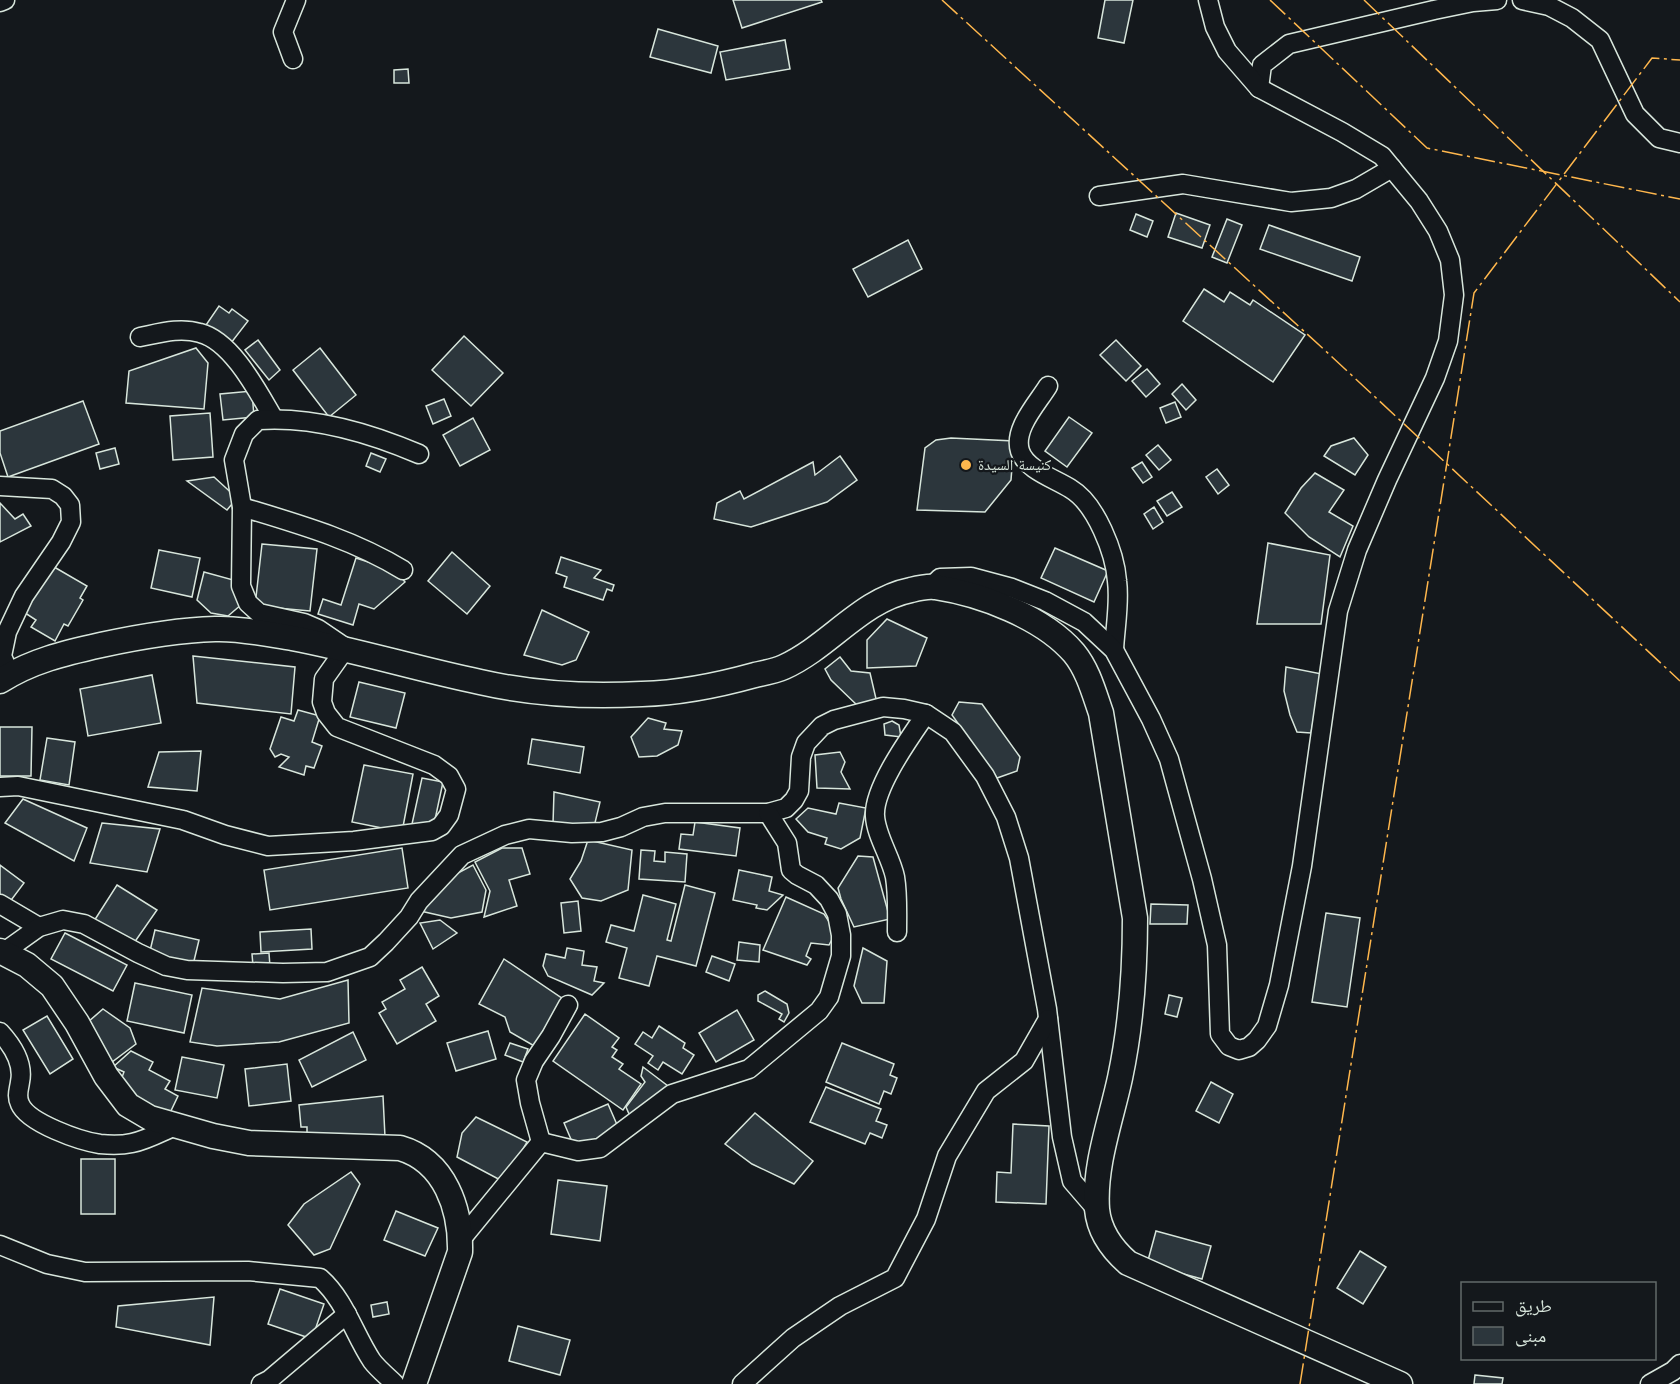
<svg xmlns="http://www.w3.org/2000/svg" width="1680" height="1384" font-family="'Work Sans','Noto Naskh Arabic',sans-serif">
<rect width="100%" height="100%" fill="#14181c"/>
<g fill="#2c363c" stroke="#d8e6dc" stroke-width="1.5">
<path d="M733 0H821L822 2 742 28Z"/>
<path d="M1105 0H1133L1124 43 1098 38Z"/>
<path d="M658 29 718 46 711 73 650 57Z"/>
<path d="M785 40 790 69 726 80 720 52Z"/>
<path d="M408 69 409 83H394V70Z"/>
<path d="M1176 213 1210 225 1202 248 1168 237Z"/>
<path d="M1136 214 1153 221 1147 237 1130 230Z"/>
<path d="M1227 219 1242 225 1227 263 1212 257Z"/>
<path d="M1269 225 1360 257 1352 281 1260 249Z"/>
<path d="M908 240 922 269 868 297 853 269Z"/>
<path d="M1204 289 1224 302 1230 292 1250 305 1253 300 1305 335 1273 382 1183 321Z"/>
<path d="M219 306 229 313 232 309 248 321 231 343 206 325Z"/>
<path d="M464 336 503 373 471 406 432 370Z"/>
<path d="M258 340 280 370 269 380 245 350Z"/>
<path d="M1116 340 1141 366 1126 381 1100 355Z"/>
<path d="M196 348 208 363 204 409 126 403 129 371Z"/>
<path d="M320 348 356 395 329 417 293 370Z"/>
<path d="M1147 369 1160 384 1146 397 1132 381Z"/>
<path d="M1182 384 1196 400 1186 410 1172 394Z"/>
<path d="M252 391 254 417 223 420 220 394Z"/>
<path d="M444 399 451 416 433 424 426 406Z"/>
<path d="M83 401 99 444 8 477 0 453V431Z"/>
<path d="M1175 402 1181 417 1166 423 1160 408Z"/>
<path d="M210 413 213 457 173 460 170 416Z"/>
<path d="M1069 417 1092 433 1067 467 1045 451Z"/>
<path d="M473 418 490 450 460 466 443 435Z"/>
<path d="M951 438 1014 441 1011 480 985 512 917 510 925 448 936 440Z"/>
<path d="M1354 438 1368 455 1355 475 1324 456 1331 446Z"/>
<path d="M1158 445 1171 460 1159 470 1146 455Z"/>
<path d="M115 448 119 464 100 469 96 453Z"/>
<path d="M371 453 386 459 380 472 366 466Z"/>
<path d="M840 456 857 480 827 502 751 527 714 519 717 503 740 491 744 499 813 462 815 475Z"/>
<path d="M1142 462 1152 477 1143 483 1132 468Z"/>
<path d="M1217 469 1229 485 1218 494 1206 477Z"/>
<path d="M1315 473 1344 490 1329 512 1353 526 1340 557 1309 537 1285 513 1301 488Z"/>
<path d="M214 477 237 498 227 510 187 481Z"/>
<path d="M1172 492 1182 507 1167 516 1157 501Z"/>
<path d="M0 503 15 519 23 514 31 526 0 542Z"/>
<path d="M1154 507 1163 522 1153 529 1144 514Z"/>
<path d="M1268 543 1330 555 1321 624H1257Z"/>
<path d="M262 544 317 549 310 611 255 606Z"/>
<path d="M1055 548 1108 571 1094 602 1041 578Z"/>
<path d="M159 550 200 558 192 597 151 588Z"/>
<path d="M452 552 490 586 467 614 428 581Z"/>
<path d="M561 557 601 570 594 578 614 585 612 591 607 589 603 600 564 587 567 577 556 573Z"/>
<path d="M356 558 396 571 405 582 374 609 359 604 353 625 318 614 323 599 341 605Z"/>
<path d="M49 564 87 586 80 598 83 600 68 626 64 624 55 641 31 627 36 620 22 611Z"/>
<path d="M204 572 237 581 242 604 228 616 211 613 197 600Z"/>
<path d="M542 610 589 632 576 660 562 665 524 655Z"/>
<path d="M887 619 927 638 916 666 867 668V640Z"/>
<path d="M193 656 295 667 291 714 197 703Z"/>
<path d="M840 657 851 671 870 673 877 703 861 709 831 680 825 669Z"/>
<path d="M1286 667 1322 674 1311 733 1297 732 1290 715 1284 691Z"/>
<path d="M152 675 161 723 88 736 80 689Z"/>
<path d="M359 682 405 693 396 728 350 717Z"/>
<path d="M959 702 982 704 1020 757 1017 771 997 778 952 715Z"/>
<path d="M298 710 320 716 312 742 322 746 314 768 306 766 304 775 279 767 289 757 281 754 275 757 270 749 281 717 294 721Z"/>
<path d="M648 718 666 723 664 729 682 731 678 745 657 756 639 757 631 737Z"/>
<path d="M892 721 899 725 901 737 885 735 884 724Z"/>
<path d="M0 727H32L31 776H0Z"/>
<path d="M47 738 75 742 69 785 40 780Z"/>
<path d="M532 739 584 747 580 773 528 764Z"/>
<path d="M201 751 197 791 148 787 159 752Z"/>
<path d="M840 752 845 762 841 772 850 789 817 788 815 755Z"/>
<path d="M364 765 413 774 402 832 352 822Z"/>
<path d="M422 778 443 782 433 829 412 824Z"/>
<path d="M554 792 600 802 594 827 553 824Z"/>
<path d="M23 799 87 828 74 861 5 823Z"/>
<path d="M839 803 866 808 860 838 841 849 825 844 827 838 808 832 796 819 808 808 836 814Z"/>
<path d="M695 822 740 828 736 856 679 849 681 834 693 835Z"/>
<path d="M102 823 160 829 147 872 90 863Z"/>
<path d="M588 840 632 850 628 890 601 901 582 898 570 879 581 861Z"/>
<path d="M402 848 408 888 270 910 264 870Z"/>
<path d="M502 848H522L530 874 509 880 517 906 484 917 490 891 475 862Z"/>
<path d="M641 850 655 851 654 861 665 862V852L687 854 685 882 639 879Z"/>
<path d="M858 856 873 857 890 919 854 927 841 899 838 888Z"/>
<path d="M0 865 24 883 9 903 0 896Z"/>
<path d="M473 865 486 890 482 912 451 918 416 910 439 883Z"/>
<path d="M739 870 772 877 769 891 783 895 767 910 756 908 757 905 733 900Z"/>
<path d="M117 885 157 910 134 943 94 921Z"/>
<path d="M685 885 715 893 696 966 657 956 649 986 619 978 627 948 606 942 611 925 634 931 643 895 676 904 667 940 671 941Z"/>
<path d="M786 897 824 914 836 932 829 945 811 943 806 956 811 959 807 965 763 950Z"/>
<path d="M578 901 581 931 564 933 561 903Z"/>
<path d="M1151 904 1188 905 1187 924H1150Z"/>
<path d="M1326 913 1360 918 1347 1007 1312 1002Z"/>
<path d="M440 920 457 933 433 949 420 923Z"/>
<path d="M311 929 312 949 261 952 260 932Z"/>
<path d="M155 930 199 940 193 965 149 955Z"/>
<path d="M65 933 127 965 113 991 51 959Z"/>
<path d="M739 942 760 945 759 962 737 960Z"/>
<path d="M567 948 584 951 582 965 597 967 594 981 604 983 592 995 548 976 543 966 546 954 565 958Z"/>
<path d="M863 948 887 961 884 1003H862L854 986Z"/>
<path d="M269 953 270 967 253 966 252 954Z"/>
<path d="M712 956 735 964 729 981 706 972Z"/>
<path d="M504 959 569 1003 536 1047 510 1032 505 1017 479 1004Z"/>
<path d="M422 967 439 996 426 1004 436 1021 397 1044 379 1013 386 1009 382 1002 405 989 400 980Z"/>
<path d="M348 980 349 1023 279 1042 217 1046 190 1042 202 988 280 999Z"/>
<path d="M135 983 192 995 184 1033 127 1021Z"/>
<path d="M765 991 787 1004 789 1013 784 1022 779 1019 782 1014 758 1001V995Z"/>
<path d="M1169 995 1182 998 1177 1017 1165 1014Z"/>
<path d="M103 1009 130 1028 136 1044 108 1065 88 1022Z"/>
<path d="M737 1010 754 1040 716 1062 699 1033Z"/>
<path d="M585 1014 619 1038 612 1047 617 1050 612 1057 623 1064 619 1069 641 1084 623 1110 553 1061Z"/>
<path d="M47 1016 73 1059 50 1074 23 1030Z"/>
<path d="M659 1026 685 1043 683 1048 694 1055 682 1074 663 1062 658 1070 648 1063 653 1056 635 1044 643 1032 652 1038Z"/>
<path d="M488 1031 496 1059 456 1071 447 1043Z"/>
<path d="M353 1032 366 1060 312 1087 299 1060Z"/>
<path d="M510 1043 528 1049 523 1062 505 1055Z"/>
<path d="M842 1043 894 1064 890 1075 897 1078 891 1094 884 1091 879 1104 826 1082Z"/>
<path d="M131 1051 153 1062 149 1070 170 1081 165 1089 178 1096 168 1117 117 1090 124 1072 113 1067Z"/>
<path d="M182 1057 224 1065 217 1098 175 1090Z"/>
<path d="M287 1064 291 1101 249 1106 245 1069Z"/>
<path d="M643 1067 672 1089 633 1123 626 1107 645 1082 641 1076Z"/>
<path d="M1211 1082 1233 1094 1219 1123 1196 1111Z"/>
<path d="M826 1087 881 1109 876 1121 887 1125 882 1138 870 1133 865 1144 810 1122Z"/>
<path d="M383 1096 385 1137 307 1141V1127H301L299 1105Z"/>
<path d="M608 1104 618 1127 584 1149 573 1144 564 1123Z"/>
<path d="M755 1113 813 1161 794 1184 752 1164 725 1144Z"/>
<path d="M476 1117 527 1142 504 1182 457 1157 462 1133Z"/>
<path d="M1013 1124 1049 1126 1046 1204 996 1202 997 1172 1011 1173Z"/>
<rect x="81" y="1159" width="34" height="55"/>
<path d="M351 1172 360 1184 330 1249 314 1255 288 1225 304 1204Z"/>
<path d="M558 1180 607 1186 600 1241 551 1234Z"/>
<path d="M396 1211 438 1228 425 1256 384 1240Z"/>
<path d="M1156 1231 1211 1246 1202 1279 1147 1264Z"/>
<path d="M1360 1251 1386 1267 1363 1304 1337 1288Z"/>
<path d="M280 1289 324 1304 312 1339 268 1324Z"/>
<path d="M214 1297 210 1345 116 1327 118 1306Z"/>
<path d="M387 1302 389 1314 373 1317 371 1305Z"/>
<path d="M518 1326 570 1340 560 1375 509 1361Z"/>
<path d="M1475 1375 1503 1378 1502 1384H1474Z"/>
</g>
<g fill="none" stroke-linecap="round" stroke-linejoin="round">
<g stroke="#d8e6dc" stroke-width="21">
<g id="street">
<path d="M1522 0 1549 6 1572 18 1600 40 1635 114 1659 138 1680 143"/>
<path d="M0 2 5 0"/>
<path d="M293 59 283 32 296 0"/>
<path d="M1259 88 1262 65 1289 44 1434 10 1473 2 1497 0"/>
<path d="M1099 196 1183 184 1291 202 1331 198 1356 189 1392 168"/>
<path d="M140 337C160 333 180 327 200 333 232 341 258 392 274 419"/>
<path d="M1048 386C1037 404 1013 429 1020 451 1026 470 1056 479 1071 489 1096 504 1115 553 1117 581 1120 603 1115 628 1114 650"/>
<path d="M0 486 52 489 63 496 70 505 71 522 61 542 24 596 7 632 2 656 10 675"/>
<path d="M242 507C298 524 352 539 403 570"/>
<path d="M932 586 940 578 971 577 1012 588 1045 601 1084 622 1114 650 1151 719 1169 759 1202 879 1217 945 1220 1034 1229 1046 1239 1050 1249 1047 1257 1040 1267 1026 1279 985 1302 866 1338 611 1357 550 1387 480 1435 378 1448 341 1454 295 1450 260 1438 231 1419 201 1400 178 1382 156 1342 132 1259 88 1227 51 1215 27 1208 0"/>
<path d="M926 714 953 732 985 776 1006 817 1019 858 1047 1009 1062 1137 1072 1181 1097 1210"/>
<path d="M0 787 18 786 183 820 225 835 268 846 354 841 432 831 441 826 449 815 456 789 449 776 434 765 337 727 326 713 322 702 324 679 346 648 318 629 304 623 259 613 248 603 241 586 242 507 234 460 244 434 258 420C312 416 370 433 419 454"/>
<path d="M0 904 39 927"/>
<path d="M4 952 39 927 63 920 84 924 138 953 166 966 187 970 283 973 327 972 370 957 386 942 409 917 419 901 462 855 505 835 529 829 572 833 602 832 621 827 643 817 665 813H768L786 808 794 800 799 791 801 757 806 743 822 726 834 720 883 707 904 709 926 714C911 736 873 788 875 816 876 836 891 857 895 877 898 895 897 914 897 932"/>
<path d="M0 1032C12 1045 24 1063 20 1082 19 1090 16 1096 20 1104 28 1123 80 1141 100 1144 110 1145 123 1145 132 1143 147 1140 161 1132 175 1126"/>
<path d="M541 1142 530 1103 526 1080 534 1061 551 1036 568 1005"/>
<path d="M0 1245 47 1264 85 1272 248 1271 320 1278C345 1300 354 1334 372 1361 378 1369 388 1377 395 1384"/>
<path d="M460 1250 463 1237 541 1142 578 1151 600 1148 672 1094 749 1069 819 1011 829 997 841 956V935L837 914 829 899 816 885 797 875 791 870 787 843 768 813"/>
<path d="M261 1384 269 1380 347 1314"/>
<path d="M742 1384 793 1338 840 1306 895 1278 926 1219 947 1156 986 1091 1024 1061 1048 1019"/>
<path d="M1650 1384 1673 1371 1680 1364"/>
</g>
</g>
<g stroke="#d8e6dc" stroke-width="27">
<g id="secondary">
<path d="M0 681C31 661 65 653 101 645 138 637 177 630 215 629 240 628 267 634 292 638 356 650 417 669 480 682 533 694 589 697 642 694 680 693 719 685 755 675 764 673 775 671 784 667 830 646 861 600 911 590 919 588 927 586 935 587 981 594 1043 617 1074 653 1088 670 1094 693 1101 713L1135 918C1135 971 1131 1026 1120 1078 1111 1120 1094 1165 1097 1209 1099 1231 1112 1249 1128 1263L1400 1384"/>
<path d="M0 951 27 965 52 986 77 1023 106 1076 128 1105 150 1118 213 1136 249 1143 400 1148C445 1161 461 1209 460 1252L414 1384"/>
</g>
</g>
<use href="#street" stroke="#14181c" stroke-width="18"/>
<use href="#secondary" stroke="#14181c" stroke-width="24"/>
<g stroke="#ffb74d" stroke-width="1.5" stroke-dasharray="21 4.5 3 4.5" stroke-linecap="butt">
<path d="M942 0 1330 355 1680 681"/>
<path d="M1270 0 1427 148 1680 199"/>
<path d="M1364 0 1680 302"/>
<path d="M1300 1384 1474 293 1652 58 1680 60"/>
</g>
</g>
<circle fill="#ffb74d" stroke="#14181c" stroke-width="2" cx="966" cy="465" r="6"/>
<g text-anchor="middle" stroke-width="4.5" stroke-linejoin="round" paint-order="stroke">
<g font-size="15" fill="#d8e6dc" stroke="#14181c" text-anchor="start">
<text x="978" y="470">كنيسة السيدة</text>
</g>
</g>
<rect x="1461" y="1282" width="195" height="78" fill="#14181c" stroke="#626a69" stroke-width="1.5"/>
<rect x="1473" y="1302" width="30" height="9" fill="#14181c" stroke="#626a69" stroke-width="1.5"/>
<text x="1515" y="1312" font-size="18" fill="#d8e6dc">طريق</text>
<rect x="1473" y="1327" width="30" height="18" fill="#2c363c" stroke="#626a69" stroke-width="1.5"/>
<text x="1515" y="1342" font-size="18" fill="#d8e6dc">مبنى</text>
</svg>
